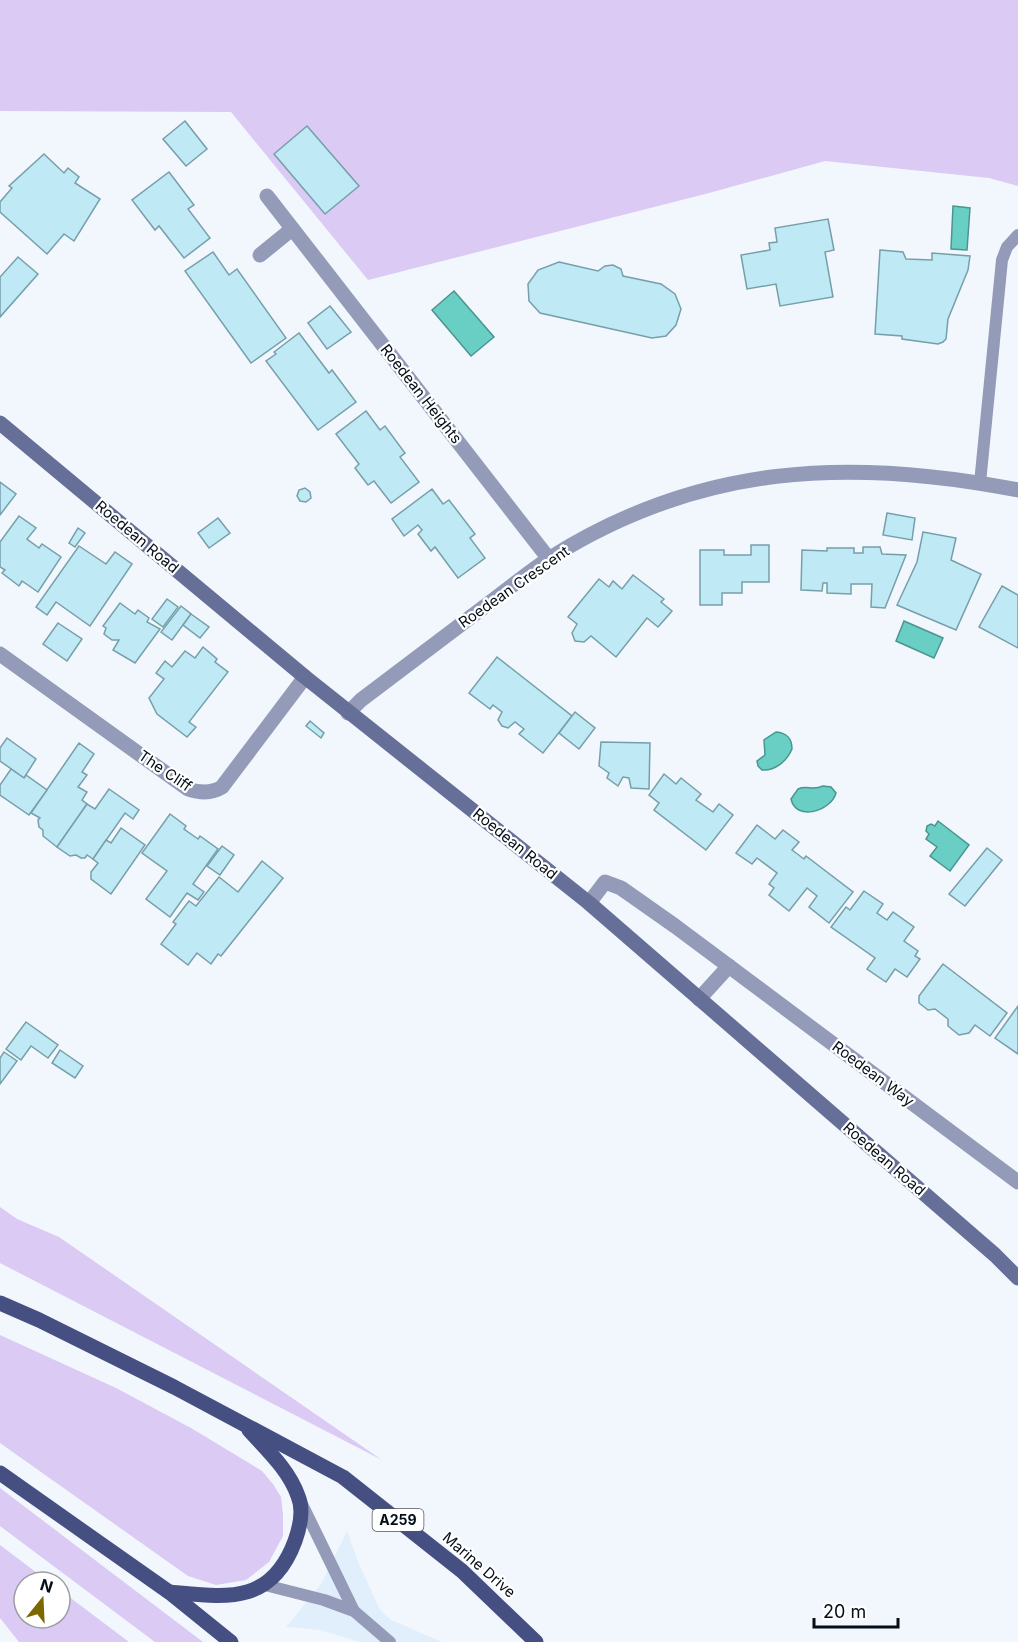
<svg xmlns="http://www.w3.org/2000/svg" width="1018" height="1642" font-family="Inter,sans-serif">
<rect width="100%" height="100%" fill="#f1f7fd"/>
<path fill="#e1effc" d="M347 1531 359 1564 380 1610 391 1620 442 1642H360L320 1630 286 1627 322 1583Z"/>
<g fill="#dbcaf4">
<path d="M0 0H1018V186L989 178 825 161 709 193 368 280 231 112 0 111Z"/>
<path d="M0 1207 17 1219 59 1237 382 1460 0 1263Z"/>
<path d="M0 1335 116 1388 191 1428 262 1471 273 1484 281 1497 283 1515V1536L269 1562 246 1580 216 1585 188 1576 0 1443Z"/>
<path d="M0 1488 203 1642H155L0 1526Z"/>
<path d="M0 1545 49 1582H24V1618H60V1590L129 1642H19L0 1618Z"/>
</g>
<g fill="#69cfc4" stroke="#4b9590" stroke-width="1.5">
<path d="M953 206 970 208 967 250 951 249Z"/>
<path d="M454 291 494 337 471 356 432 310Z"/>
<path d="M904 621 943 638 934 658 896 641Z"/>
<path d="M776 732C787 733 792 738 792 749 787 761 775 771 762 770L758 766 757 761 765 755 764 740Z"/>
<path d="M823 786 831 787 836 793C831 811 796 822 791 799L798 789C807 785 813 791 823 786Z"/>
<path d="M938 821 969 845 950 871 930 856 937 847 926 839 929 834 926 831 927 826 931 824 935 826Z"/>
</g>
<g fill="#bfeaf5" stroke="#769faa" stroke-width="1.5">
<path d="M185 121 207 149 186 166 163 139Z"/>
<path d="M307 126 359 186 325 214 274 154Z"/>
<path d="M44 154 64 173 68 168 79 177 75 183 100 199 74 241 64 234 47 254 0 212V202L12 188 9 186Z"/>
<path d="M169 172 194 205 188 209 210 238 184 258 159 226 155 230 132 200Z"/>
<path d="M828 219 834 250 825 252 833 297 780 306 776 284 747 289 741 255 770 250 769 243 777 242 775 228Z"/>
<path d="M880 250 903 252 906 259 932 260V253L970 256 968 270 948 319 946 339 943 342 938 344 902 339V336L875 334Z"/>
<path d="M213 252 229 275 237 269 286 338 251 363 185 271Z"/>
<path d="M18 257 38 274 0 317V277Z"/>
<path d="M559 262 598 271 605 266 613 265 621 269 623 276 661 284 675 294 681 309 676 325 666 336 652 338 540 313 529 301 528 284 538 270Z"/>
<path d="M330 306 351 332 327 349 308 323Z"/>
<path d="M299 333 329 373 332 370 356 402 318 430 266 361 276 354 274 352Z"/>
<path d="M366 411 380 430 385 426 405 453 400 457 419 482 391 503 374 481 368 485 355 468 359 464 336 434Z"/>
<path d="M0 482 16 494 0 515Z"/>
<path d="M305 488 310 492 311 498 306 502 300 501 297 496 299 490Z"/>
<path d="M432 489 443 504 449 500 475 534 470 538 485 558 458 578 435 547 431 551 418 534 422 530 418 525 404 536 392 519Z"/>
<path d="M887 513 915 518 912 540 883 535Z"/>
<path d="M19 516 36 528 27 539 39 548 42 544 61 557 38 592 22 581 19 586 2 573 5 570 0 567V542Z"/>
<path d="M218 518 230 533 209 548 198 533Z"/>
<path d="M78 528 85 533 75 547 69 543Z"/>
<path d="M923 532 956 538 951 560 981 574 956 630 897 605 917 562Z"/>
<path d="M751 545H769V582H742V593H722V605H700V550H724V555H751Z"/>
<path d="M79 546 106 564 115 552 132 564 90 626 56 602 47 615 36 607Z"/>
<path d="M863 547H880L882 554 906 555 885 608 871 607 872 584H851V594L827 593V583H823L822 591 801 590 802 550 827 551V548H854V553H863Z"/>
<path d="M633 575 664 599 661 602 672 611 658 627 647 618 616 657 591 636 584 642 575 641 572 633 577 624 568 617 599 579 609 587 613 581 622 589Z"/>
<path d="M1002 586 1018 595V648L979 627Z"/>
<path d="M167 599 178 607 163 627 152 619Z"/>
<path d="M120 603 135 614 138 610 149 618 147 622 160 629 135 663 113 650 119 640H112L104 634 106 628 103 626Z"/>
<path d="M181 606 191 614 172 640 161 632Z"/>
<path d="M191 614 209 627 200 638 183 625Z"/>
<path d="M58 623 82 639 67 661 43 644Z"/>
<path d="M203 647 217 659 215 662 228 672 189 722 196 727 187 737 157 714 149 698 164 679 156 673 165 661 172 667 185 651 195 658Z"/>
<path d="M497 657 572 716 543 753 519 734 524 729 515 722 508 728 502 726 498 720 502 712 493 705 490 709 469 693Z"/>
<path d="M575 712 595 728 579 749 559 733Z"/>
<path d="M310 721 324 733 321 738 306 726Z"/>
<path d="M7 738 36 759 24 778 0 761V748Z"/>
<path d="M601 742 650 743 649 789 631 788 629 778 623 777 618 786 607 778 609 773 599 766Z"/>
<path d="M79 743 94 754 82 772 87 775 78 787 87 792 82 800 87 804 57 847 43 836V830L39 827 38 820 40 818 31 813Z"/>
<path d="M11 769 24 778 26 775 47 790 29 815 0 795V785Z"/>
<path d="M664 774 676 784 681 778 701 794 696 800 713 812 719 804 733 815 706 850 654 810 659 803 649 795Z"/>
<path d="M109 789 139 810 133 819 125 813 93 859 87 855 85 858H81L76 855 70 856 57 847 87 804 95 809Z"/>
<path d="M170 814 186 826 184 829 198 839 200 836 218 849 193 884 204 892 198 900 187 893 170 917 146 899 167 871 142 853Z"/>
<path d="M757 825 775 839 783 830 799 842 792 850 804 859 806 856 853 892 829 923 809 907 817 896 807 888 789 911 769 895 774 888 769 884 777 873 757 858 752 864 736 853Z"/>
<path d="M121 828 145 845 111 894 91 879V872L98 863 93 859 106 840 111 843Z"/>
<path d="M222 846 234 855 220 875 207 866Z"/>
<path d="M987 848 1002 860 965 906 949 894Z"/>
<path d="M262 861 283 878 221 956 218 954 211 964 197 953 188 965 161 944 176 924 173 922 189 901 196 906 219 877 238 892Z"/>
<path d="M864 891 883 904 877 913 887 920 893 912 914 927 904 941 918 951 915 956 920 959 907 977 895 969 886 982 867 969 875 958 831 927 846 907 850 910Z"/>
<path d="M943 964 1007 1013 990 1036 975 1025 969 1033 959 1035 948 1026V1019L935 1009 928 1010 919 1003V996Z"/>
<path d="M1018 1006V1054L995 1038Z"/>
<path d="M26 1022 58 1045 48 1058 31 1046 21 1060 6 1049Z"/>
<path d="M60 1050 83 1066 75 1078 52 1063Z"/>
<path d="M4 1052 17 1061 0 1084V1058Z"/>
</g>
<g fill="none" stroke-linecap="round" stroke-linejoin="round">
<g stroke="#949bb8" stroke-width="12">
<path d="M980 483 1002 260 1007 247 1018 235"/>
<path d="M301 1502 354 1611"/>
<path d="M265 1585 324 1600 354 1611 390 1642"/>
</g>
<g stroke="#949bb8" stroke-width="15">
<path d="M267 196 549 559"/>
<path d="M260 255 292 229"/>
<path d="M0 654 188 789C200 793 211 794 222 787L305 677"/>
<path d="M348 713 361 700C402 669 443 638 484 607 506 591 527 573 550 558 699 464 849 457 1018 490"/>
<path d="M589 903 605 882 621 888 675 926 1018 1182"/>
<path d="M699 999 729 966"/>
</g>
<path stroke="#666f98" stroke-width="15" d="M0 423 305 677 589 903 995 1255 1018 1278"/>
<g stroke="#464f81" stroke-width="15">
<path d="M0 1303 39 1320 174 1387 343 1477 462 1571 536 1642"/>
<path d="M0 1473 169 1592 231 1642"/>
<path d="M169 1592C225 1597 271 1606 295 1541 300 1527 304 1510 298 1496 289 1470 267 1450 249 1430"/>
</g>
</g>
<g text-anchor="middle" stroke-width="4.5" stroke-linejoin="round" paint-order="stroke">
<rect fill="#fff" stroke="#50565d" stroke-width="1.5" x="372.5" y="1509" width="51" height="22" rx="4.5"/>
<g font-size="14" font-weight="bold" fill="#050e17">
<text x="398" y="1525">A259</text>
</g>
<g font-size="15" fill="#050e17" stroke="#fff">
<text transform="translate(421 394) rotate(52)" y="5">Roedean Heights</text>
<text transform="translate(137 537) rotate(40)" y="5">Roedean Road</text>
<text transform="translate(514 587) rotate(-35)" y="5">Roedean Crescent</text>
<text transform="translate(165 771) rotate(34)" y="5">The Cliff</text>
<text transform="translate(515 844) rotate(39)" y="5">Roedean Road</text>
<text transform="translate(873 1074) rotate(37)" y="5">Roedean Way</text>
<text transform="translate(884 1159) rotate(41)" y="5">Roedean Road</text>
<text transform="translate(479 1565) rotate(41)" y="5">Marine Drive</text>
</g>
</g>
<g transform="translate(42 1600) rotate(18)"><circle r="28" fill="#ffffff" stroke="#9b9fa2" stroke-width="1.5"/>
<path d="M0-4.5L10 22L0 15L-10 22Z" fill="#7b6900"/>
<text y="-9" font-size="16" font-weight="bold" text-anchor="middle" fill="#050e17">N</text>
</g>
<path d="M814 1618v9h84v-9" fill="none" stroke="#050e17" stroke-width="3"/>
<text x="823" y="1618" font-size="18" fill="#050e17" stroke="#ffffff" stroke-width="4.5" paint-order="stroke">20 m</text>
</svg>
